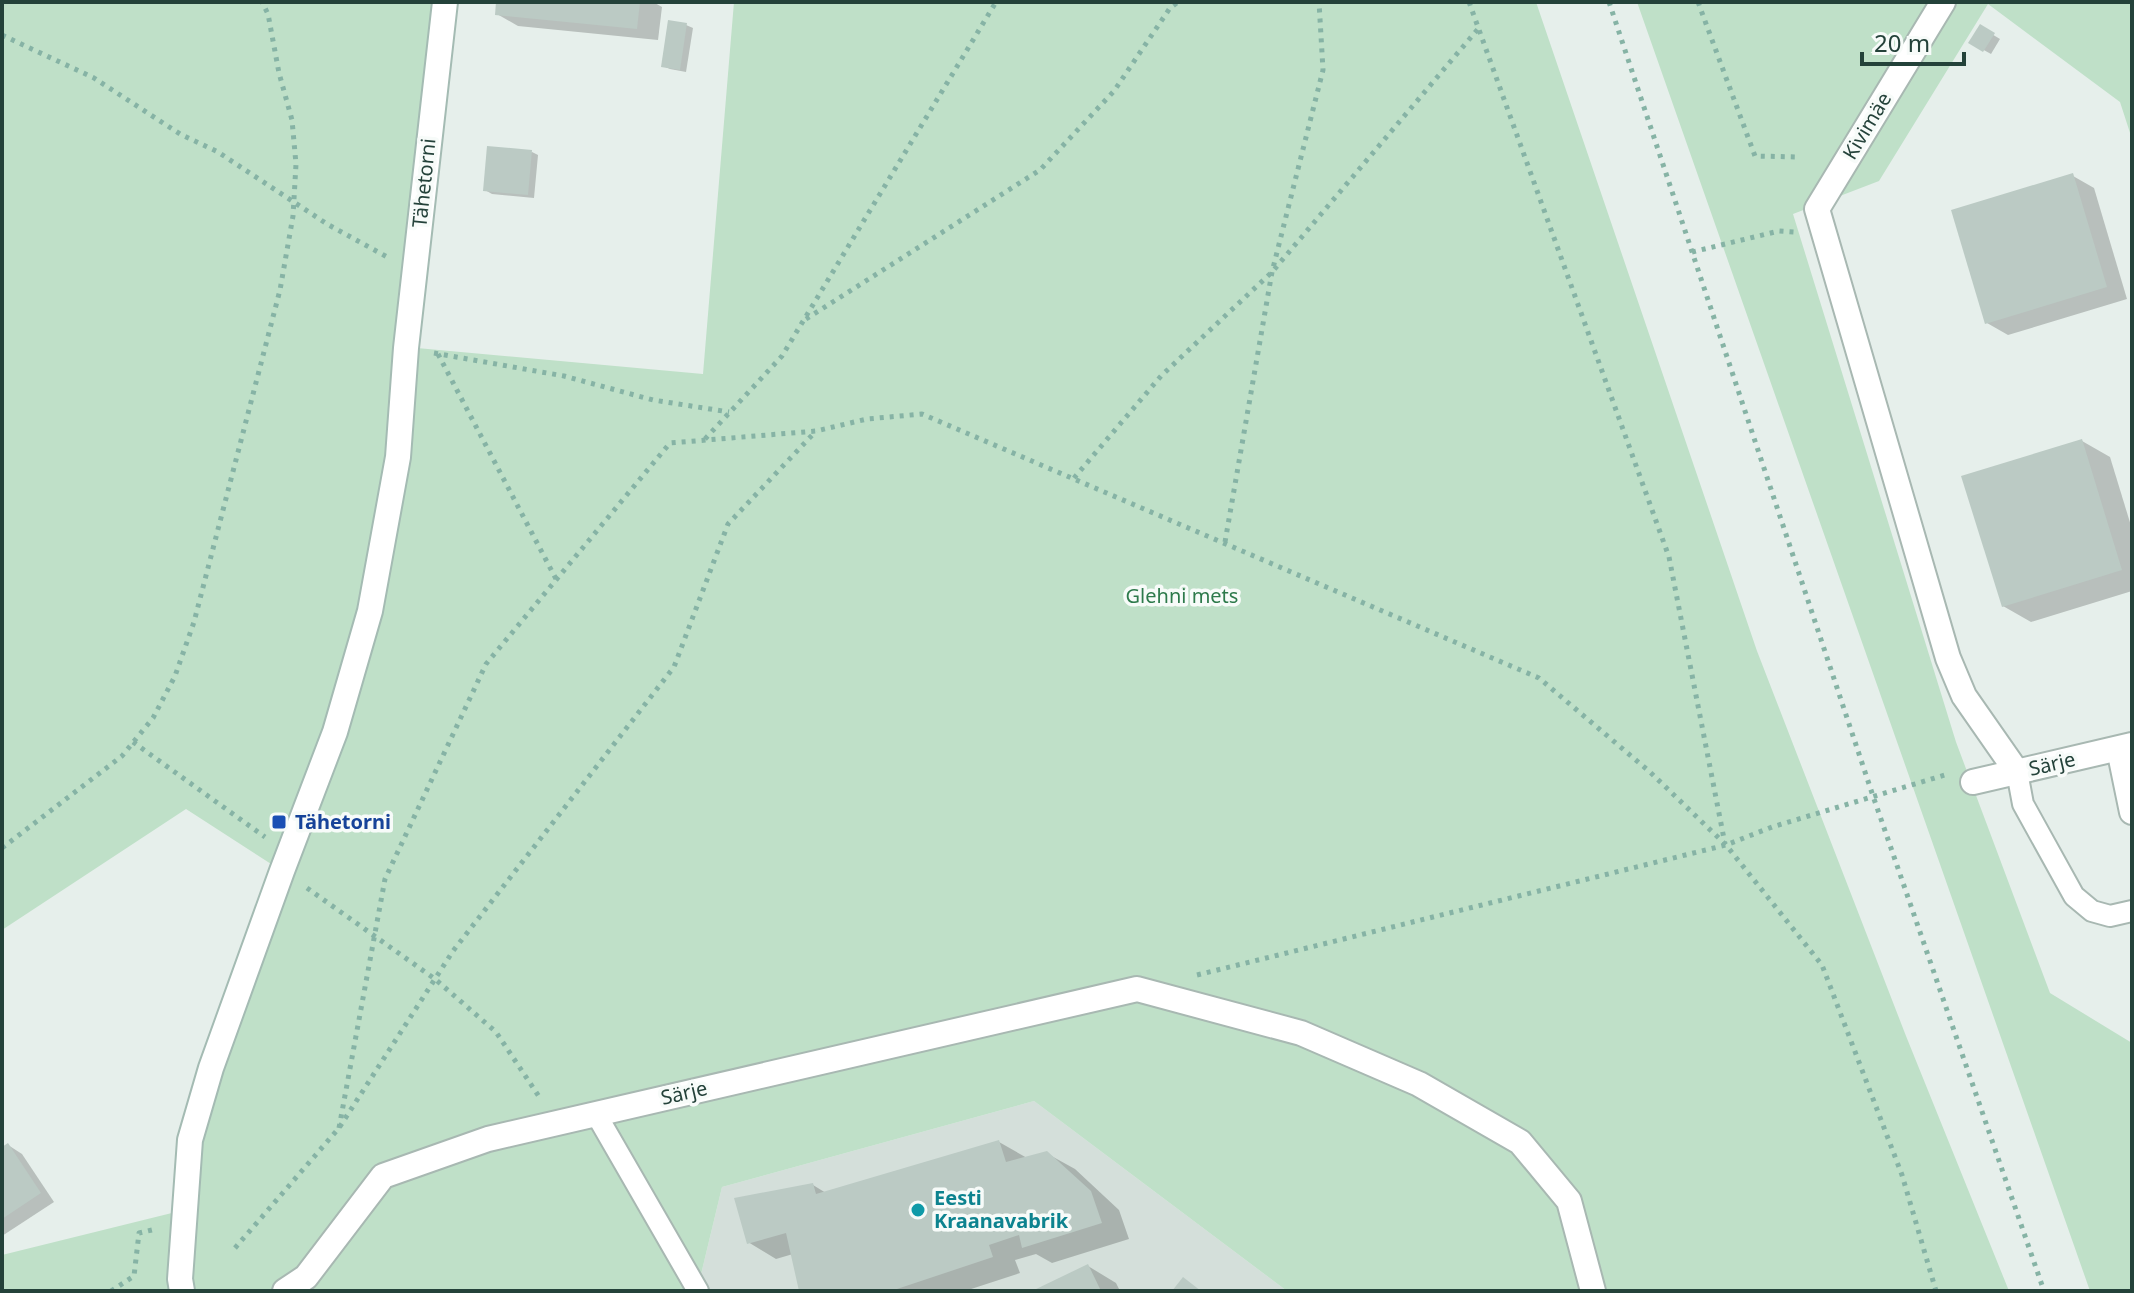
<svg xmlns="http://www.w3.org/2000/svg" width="2134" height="1293" font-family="'Noto Sans',sans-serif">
<rect width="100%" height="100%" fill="#e6efeb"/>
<path fill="#d4dfda" d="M1034 1101 1287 1291H697L722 1187Z"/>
<g fill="#bfe0c8">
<path d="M2 2H445L406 347 703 374 734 2H1536L1757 651 1906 1036 2009 1291H1287L1034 1101 722 1187 697 1291H2V1255L184 1210 190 1140 282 871 186 809 2 930Z"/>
<path d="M1637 2H2132V139L2120 102 1988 4 1879 181 1793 214 1956 742 2050 993 2132 1043V1291H2090Z"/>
</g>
<g fill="#0003">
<path d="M498 2H653L662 7 658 40 518 26 497 14Z"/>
<path d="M686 25 693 28 686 72 670 69 663 66Z"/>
<path d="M1980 27 2000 39 1991 54 1971 43Z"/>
<path d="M532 152 538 155 534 198 492 194 485 190Z"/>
<path d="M2073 176 2094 188 2127 299 2008 335 1987 323Z"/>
<path d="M2082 441 2110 457 2132 529V591L2031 622 2003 606Z"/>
<path d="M999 1142 1027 1158 1046 1153 1075 1169 1119 1210 1129 1239 1052 1263 1036 1254 1015 1260 1020 1273 965 1291H801L793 1254 776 1259 748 1242 813 1185 826 1193Z"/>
<path d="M8 1145 22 1154 54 1202 2 1236V1149Z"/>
<path d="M1088 1266 1116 1283 1120 1291H1037Z"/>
</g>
<g fill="#bbcac4">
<path d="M496 2H640L637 29 495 15Z"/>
<path d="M668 20 687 23 680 70 661 67Z"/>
<path d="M1980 24 1995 33 1983 52 1968 43Z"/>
<path d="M487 146 532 150 528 195 483 191Z"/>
<path d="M2073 173 2107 287 1985 324 1951 210Z"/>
<path d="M2082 439 2122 570 2002 607 1961 476Z"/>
<path d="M999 1140 1006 1162 1047 1151 1091 1191 1102 1223 1022 1248 1019 1235 989 1245 993 1257 891 1291H799L786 1233 747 1244 734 1198 813 1183 816 1194Z"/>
<path d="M8 1143 41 1193 2 1219V1147Z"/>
<path d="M1088 1264 1101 1291H1032Z"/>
<path d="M1183 1277 1201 1291H1172Z"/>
</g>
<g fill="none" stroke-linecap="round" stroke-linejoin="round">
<g stroke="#a8b8b2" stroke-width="24">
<g id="lane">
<path d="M2017 772 2023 804 2074 896 2092 911 2110 916 2132 911"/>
<path d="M596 1114 698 1291"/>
</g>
</g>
<g stroke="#a8b8b2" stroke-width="28">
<g id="street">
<path d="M1943 2 1817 209 1948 658 1964 696 2017 772"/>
<path d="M2119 749 2132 812"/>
<path d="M1973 782 2132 745"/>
<path d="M285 1291 306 1277 383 1176 488 1139 1137 989 1301 1033 1419 1084 1520 1142 1569 1201 1593 1291"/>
</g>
</g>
<g stroke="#a4bbb3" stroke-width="28">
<path id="secondary" d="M182 1291 180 1279 190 1140 211 1068 282 871 335 732 370 611 398 457 406 348 445 2"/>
</g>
<g stroke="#86b3a5" stroke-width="5" stroke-dasharray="4 6" stroke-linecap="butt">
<path d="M1469 2 1669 557 1725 844"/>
<path d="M1609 2 1873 796 2044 1291"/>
<path d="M1698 2 1755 156 1798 157"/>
<path d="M2 35 94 78 180 134 218 152 327 224 389 258"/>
<path d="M1692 252 1779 231 1794 232"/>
<path d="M806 319 1040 170 1114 91 1170 8 1178 2"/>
<path d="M434 353 564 376 653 400 729 412"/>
<path d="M438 354 556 579"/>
<path d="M705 439 782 356 996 2"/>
<path d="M1074 478 1161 376 1272 272 1478 29"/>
<path d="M1225 542 1272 272 1323 70 1319 2"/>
<path d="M133 742 265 837"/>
<path d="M2 848 122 756 153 718 175 676 194 622 280 290 293 216 296 164 292 120 279 73 268 14 262 2"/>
<path d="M307 888 435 979 496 1032 540 1098"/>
<path d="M1197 975 1726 845 1772 827 1948 774"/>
<path d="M339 1128 385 879 486 664 670 443 816 431 867 419 922 414 1539 678 1650 772 1726 845 1822 965 1902 1175 1936 1291"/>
<path d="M235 1248 339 1128 453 951 674 667 728 524 816 431"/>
<path d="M111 1291 134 1276 139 1233 156 1229"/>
</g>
<use href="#lane" stroke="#fff" stroke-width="20"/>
<use href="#street" stroke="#fff" stroke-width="24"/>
<use href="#secondary" stroke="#fff" stroke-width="24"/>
</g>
<rect fill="#1a4fb4" stroke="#f7fbf9" stroke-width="3" x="271" y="814" width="16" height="16" rx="4"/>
<circle fill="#0f9aa8" stroke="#f7fbf9" stroke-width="3" cx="918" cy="1210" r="8"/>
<g text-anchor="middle" stroke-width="7" stroke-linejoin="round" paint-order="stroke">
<g font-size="20" fill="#24423a" stroke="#f7fbf9">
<text transform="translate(1867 126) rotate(-59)" y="7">Kivimäe</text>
<text transform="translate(424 183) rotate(-84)" y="7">Tähetorni</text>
<text transform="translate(2052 764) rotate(-13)" y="7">Särje</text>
<text transform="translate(684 1093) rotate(-13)" y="7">Särje</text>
</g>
<g font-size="20" fill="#2d7a4b" stroke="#f7fbf9">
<text x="1182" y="603">Glehni mets</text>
</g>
<g font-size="20" font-weight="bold" fill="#164399" stroke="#f7fbf9" text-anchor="start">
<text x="295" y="829">Tähetorni</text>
</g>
<g font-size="20" font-weight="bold" fill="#0d838f" stroke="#f7fbf9" text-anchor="start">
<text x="934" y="1205">Eesti<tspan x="934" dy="23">Kraanavabrik</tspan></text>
</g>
</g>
<rect width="2134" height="1293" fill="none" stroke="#24423a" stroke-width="8"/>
<path d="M1862 52v12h102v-12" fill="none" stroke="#24423a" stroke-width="4"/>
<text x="1874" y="52" font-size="24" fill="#24423a" stroke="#f7fbf9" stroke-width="6" paint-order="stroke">20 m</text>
</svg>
